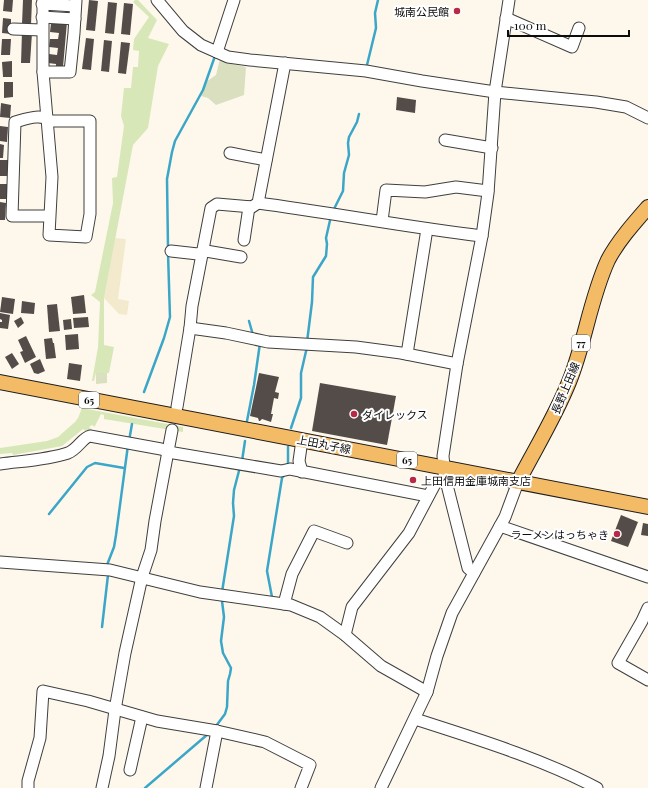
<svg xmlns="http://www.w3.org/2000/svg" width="648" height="788" viewBox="0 0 648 788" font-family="'Playfair Display','Noto Sans JP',serif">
  <rect width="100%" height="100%" fill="#fef8ec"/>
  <!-- farmland -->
  <polygon fill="#f3eacd" points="115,238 126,239 118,299 129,301 127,315 119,314 104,298"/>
  <!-- green -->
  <g fill="#d8e7b7">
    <polygon points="135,0 138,0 157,20 148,38 169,44 158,66 148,128 133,145 104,298 104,345 114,347 109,373 96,373 94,381 92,381 98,347 100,302 91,295 95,292 113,203 112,178 117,177 124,126 121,116 124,88 131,88 133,67 138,67 139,51 133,50 134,39 149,17 133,2"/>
    <polygon points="82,408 183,427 183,432 104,419 104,415 101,414 95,426 95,427 92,425 89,427 92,430 87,432 83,429 62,446 13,455 12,453 0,454 0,448 47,441 58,437 75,422 78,418"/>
  </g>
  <!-- cemetery -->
  <g fill="#d9dfbf">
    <polygon points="220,59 227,63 246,67 244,95 216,105 208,98 201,96 206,82 216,75"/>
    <polygon points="96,373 107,373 107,383 96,384"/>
  </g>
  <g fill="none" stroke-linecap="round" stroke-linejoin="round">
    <!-- stream -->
    <g stroke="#3ca6c8" stroke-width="2.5">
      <polyline points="367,65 376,28 375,13 378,0"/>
      <polyline points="333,211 343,191 344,173 349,155 348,143 349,137 357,122 359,114"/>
      <polyline points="168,248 167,179 172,152 175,141 203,90 215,56"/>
      <polyline points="249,321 253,335"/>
      <polyline points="307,342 312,302 313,277 326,256 327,244 326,238 331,216"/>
      <polyline points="144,392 164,338 170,317 168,253"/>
      <polyline points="247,421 254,385 260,343"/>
      <polyline points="291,428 301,398 301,373 307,347"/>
      <polyline points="129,441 132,424"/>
      <polyline points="288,447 288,467"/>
      <polyline points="242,461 245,441"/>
      <polyline points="49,514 87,467 95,463 124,468"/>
      <polyline points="107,565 114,547 116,535 128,445"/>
      <polyline points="222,592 234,516 233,503 234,490 240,467"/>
      <polyline points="272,597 267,571 282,478 285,474"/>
      <polyline points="102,627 108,575"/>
      <polyline points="216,726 225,714 227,707 228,681 230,674 231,668 223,653 221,641 224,617 222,601"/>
      <polyline points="145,788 208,734"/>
    </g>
  </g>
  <!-- building -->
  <g fill="#544c49">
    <polygon points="4,0 13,0 12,12 3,11"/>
    <polygon points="23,0 32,0 31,25 22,24"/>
    <polygon points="89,0 98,1 95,31 86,30"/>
    <polygon points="108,2 117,3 114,34 105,33"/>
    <polygon points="124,3 133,4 130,35 121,34"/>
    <polygon points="3,18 11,19 11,34 2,33"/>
    <polygon points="60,21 67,22 63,67 56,66 56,64 48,63 49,54 57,55 58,48 49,47 50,39 58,39 59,33 50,32 51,23 60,24"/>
    <polygon points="22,32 32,33 30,63 21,63"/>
    <polygon points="86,38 94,39 91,70 82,69"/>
    <polygon points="2,39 11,39 10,55 1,55"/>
    <polygon points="104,40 112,41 109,72 101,71"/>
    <polygon points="121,42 130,43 126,74 118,73"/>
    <polygon points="12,61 12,77 3,77 2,62"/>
    <polygon points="4,82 13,82 13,97 4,98"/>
    <polygon points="397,97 416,100 415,113 396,110"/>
    <polygon points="1,103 11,105 10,118 0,117"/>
    <polygon points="0,126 8,127 7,142 0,141"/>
    <polygon points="0,144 4,145 3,158 0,158"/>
    <polygon points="0,160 9,160 8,176 0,176"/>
    <rect x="0" y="184" width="8" height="15"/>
    <polygon points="0,202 6,203 5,220 0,220"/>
    <polygon points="84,295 86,313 73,314 71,297"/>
    <polygon points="2,297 15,299 13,314 0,312"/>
    <polygon points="22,301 35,303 34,314 21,313"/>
    <polygon points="57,304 60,331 49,332 47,305"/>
    <polygon points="0,313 10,315 8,329 0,328 0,322 2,322 2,320 0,319"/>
    <polygon points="21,317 24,323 18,328 14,321"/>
    <polygon points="88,317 89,327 74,328 73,318"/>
    <polygon points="71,319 72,329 64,330 63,320"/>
    <polygon points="78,334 79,349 66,350 65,335"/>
    <polygon points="26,336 36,357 25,363 20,352 23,351 18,340"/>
    <polygon points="52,338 53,343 54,343 56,358 46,359 44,339"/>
    <polygon points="12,353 19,364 12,369 5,357"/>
    <polygon points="40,359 45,371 38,374 34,373 30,364"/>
    <polygon points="69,363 82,365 80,381 67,379"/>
    <polygon points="259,373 279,377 275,392 279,393 278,399 274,398 271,414 273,414 271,422 262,419 260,421 259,421 258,418 250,416"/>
    <polygon points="320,383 396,396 387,445 312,431"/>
    <polygon points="621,515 638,522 628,547 611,541"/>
    <polygon points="643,523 648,524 648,536 641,535"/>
  </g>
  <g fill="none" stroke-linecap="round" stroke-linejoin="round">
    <defs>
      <g id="minor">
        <path d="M43 0V72L52 177 49 235 86 237 90 214V121H51C41 113 26 119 15 122L12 216H50"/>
        <polyline points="157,0 183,31 201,45 228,57 250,60 366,71 422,81 495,92 596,102 626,107 648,118"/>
        <polyline points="42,4 75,6"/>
        <polyline points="42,17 75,19"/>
        <polyline points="506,18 572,47 579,28"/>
        <polyline points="13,29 42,30"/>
        <polyline points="217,52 234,0"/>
        <polyline points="43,72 70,72 74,33 76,0"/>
        <polyline points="445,140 492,148"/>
        <polyline points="230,153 266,160"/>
        <path d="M258 203C333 213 407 227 482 236"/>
        <polyline points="382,221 386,190 425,192 456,187 488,191"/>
        <polyline points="244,240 249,207"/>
        <polyline points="171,251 198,254 206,251 241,257"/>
        <polyline points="190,328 226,333 268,342 356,347 401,353 457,364"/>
        <polyline points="407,354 427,229"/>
        <polyline points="177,407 190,328 192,306 211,208 217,204 252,207 258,203 285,63"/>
        <polyline points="302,440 299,461 302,472"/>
        <path d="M0 464C22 461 47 460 68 453 78 449 82 438 90 436L161 449 174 453 281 471 290 469 428 496"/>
        <polyline points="500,526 648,577"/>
        <polyline points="0,562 110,570 200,592 291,605 320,617 345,635 381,666 427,692"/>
        <polyline points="474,573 468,568 445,477 443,456 457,364 482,236 488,193 495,92 509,0"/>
        <polyline points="284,604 292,574 314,531 347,543"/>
        <polyline points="648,608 642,621 618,663 648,680"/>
        <polyline points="345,635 352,607 409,533 435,484 445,477"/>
        <path d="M415 719C477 739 540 758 597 788"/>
        <polyline points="130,770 142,717"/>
        <polyline points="28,788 28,781 40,738 43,691 88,701 157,721 217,731 265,742 310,765 301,788"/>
        <polyline points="102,788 109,756 115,710 125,653 142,577 151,550 155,521 172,430"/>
        <polyline points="206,788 217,731"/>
        <polyline points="381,788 427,692 437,656 452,613 505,517 518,482"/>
      </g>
      <g id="major">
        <polyline points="0,382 648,507"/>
        <path d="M518 482C535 449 555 417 569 382 585 343 590 299 608 260 618 241 634 223 648 207"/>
      </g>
    </defs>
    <!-- minor casing -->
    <use href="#minor" stroke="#3f3f3f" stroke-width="13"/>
    <!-- major casing -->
    <use href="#major" stroke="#1d1d1d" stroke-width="16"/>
    <!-- minor -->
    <use href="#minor" stroke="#fff" stroke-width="11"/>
    <!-- major -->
    <use href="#major" stroke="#f4bb67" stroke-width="14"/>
  </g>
  <!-- markers -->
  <g fill="#b72a47" stroke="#fff" stroke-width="1.5">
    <circle cx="457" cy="11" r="4"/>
    <circle cx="354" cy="414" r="4"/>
    <circle cx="413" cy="480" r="4"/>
    <circle cx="617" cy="534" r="4"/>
  </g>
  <g text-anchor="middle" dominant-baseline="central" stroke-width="4" stroke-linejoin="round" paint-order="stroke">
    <!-- shield labels -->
    <g fill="#fff" stroke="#555" stroke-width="1">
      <rect x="572" y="335" width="18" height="16" rx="3"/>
      <rect x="79" y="392" width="20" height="16" rx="3"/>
      <rect x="397" y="452" width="20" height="16" rx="3"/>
    </g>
    <g font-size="10" font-weight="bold" fill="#0c0c0c">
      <text x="581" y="343">77</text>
      <text x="89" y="400">65</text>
      <text x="407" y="460">65</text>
    </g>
    <!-- poi labels -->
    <g font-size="11" fill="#0c0c0c" stroke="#fff" text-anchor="end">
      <text x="449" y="11">城南公民館</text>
      <text x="362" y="414" text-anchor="start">ダイレックス</text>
      <text x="421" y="480" text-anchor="start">上田信用金庫城南支店</text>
      <text x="609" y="534">ラーメンはっちゃき</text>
    </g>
    <!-- street labels -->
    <g font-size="11" fill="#0c0c0c" stroke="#fff">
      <text transform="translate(565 388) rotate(-67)">長野上田線</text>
      <text transform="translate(324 444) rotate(11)">上田丸子線</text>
    </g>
  </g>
  <!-- scale -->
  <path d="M508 30v6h121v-6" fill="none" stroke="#0c0c0c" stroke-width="2"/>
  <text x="514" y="30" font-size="12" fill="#0c0c0c" stroke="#ffffff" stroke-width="3" paint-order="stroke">100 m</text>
</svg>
